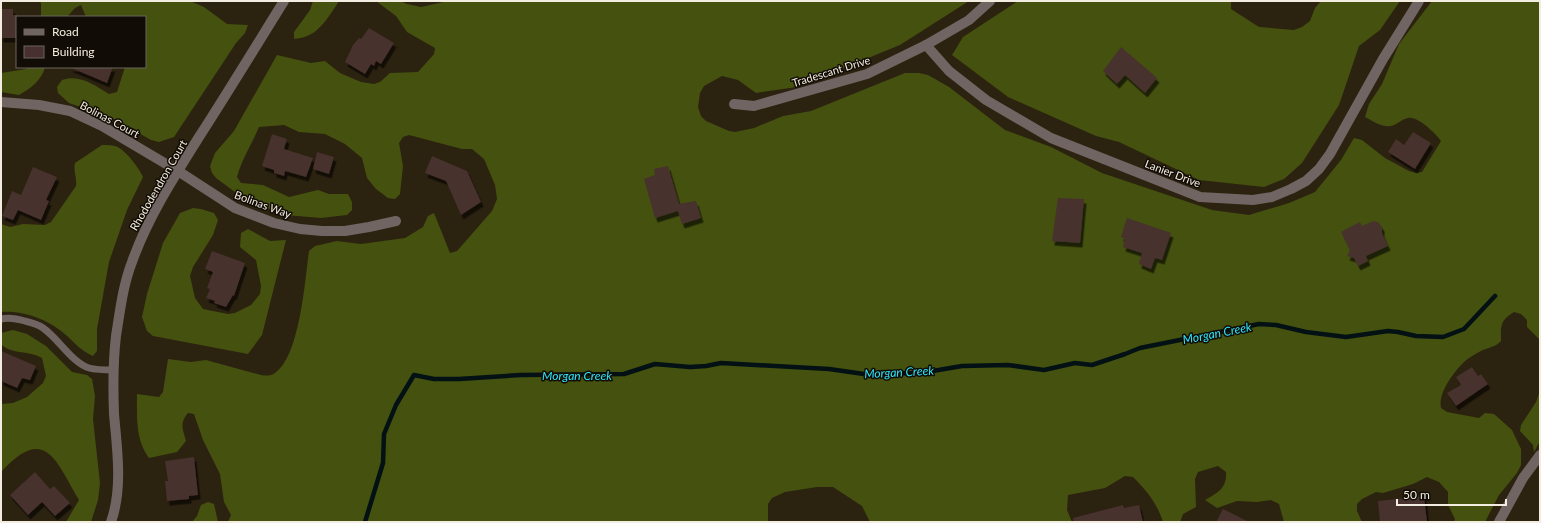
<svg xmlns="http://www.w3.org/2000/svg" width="1541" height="523" viewBox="0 0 1541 523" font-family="Lato,sans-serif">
  <defs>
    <filter id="shadow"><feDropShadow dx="2.5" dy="4.5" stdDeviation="0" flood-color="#0009"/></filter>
  </defs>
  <rect width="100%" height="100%" fill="#2c2210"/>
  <!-- forest -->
  <g fill="#45510e">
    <path d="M39 1H190L204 7 227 24 248 25 245 33 236 43 174 137 159 142 151 140 112 118 69 103 58 93 57 87 62 80C80 74 94 85 109 94L117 92 125 67H145V17H86L81 5 75 8 67 17H41V3Z"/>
    <path d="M313 1H339C332 12 320 32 307 36 303 38 298 38 294 39V32L310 10Z"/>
    <path d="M376 1H400L407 4 421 7 448 1H969L900 45 797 87 756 93 738 80 722 76 704 86 700 93 698 107 701 116 706 121 729 131 735 132 754 128 783 116 811 111 905 73H919L928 75 949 87 1005 130 1051 147 1102 173 1212 210 1249 215 1289 203 1315 192 1341 160 1354 138 1362 140 1385 158 1409 171 1416 173 1422 172 1441 141C1436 134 1418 116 1408 118 1399 120 1395 128 1385 126 1378 125 1371 120 1365 117L1369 104 1382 84 1399 44 1432 1H1540V340L1527 327V320L1521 314 1514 312C1500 321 1501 325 1501 341 1495 348 1487 347 1479 352 1474 355 1468 358 1464 362 1453 373 1438 393 1441 408L1447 412 1479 418 1485 413 1494 414 1512 430 1521 449V465L1517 473 1499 495 1485 522H1454L1455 519 1448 505V492L1439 482 1427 477 1413 484 1383 493 1376 492 1362 499 1357 504V511L1362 522H1284L1279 504 1271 500 1257 502 1237 501 1217 508 1205 500C1218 493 1227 488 1226 472L1218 466 1198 472 1195 479 1196 507 1183 514 1180 522H1163C1157 503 1147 491 1133 477L1125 476 1105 488 1068 495 1067 510 1072 522H870L862 506 833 487H817L785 492 772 498 768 504V522H228L231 515 224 502 220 474 203 440 194 414 188 413C179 424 183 429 186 441L177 452 149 458C135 440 137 415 137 394L159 397 163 392 168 359 191 362 206 360 261 375C266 376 271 376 275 373 300 356 305 279 309 251L315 246 337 241 361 244 405 238 423 227 428 216 434 213 450 253 457 251 492 211 497 199 495 185 484 159 472 149H462L409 135 403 137 399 143 403 166 400 194 395 199 388 198 376 189 367 178 362 158 345 144 325 134 299 132 284 125 259 127C252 144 242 159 237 177L241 183 263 185 289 197 318 190 329 194H348L352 202V210L347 215 321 218 285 215 243 198 216 178 212 173 210 166 215 153 234 131 277 55 311 63 325 61 340 73 361 82 374 84 380 82 390 73 418 72 434 54 435 48 407 32 396 16Z"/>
    <polygon points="1018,1 1231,1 1231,9 1259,27 1294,30 1302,27 1310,21 1315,8 1321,1 1400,1 1380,30 1359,46 1339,105 1302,163 1284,179 1264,187 1199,180 1119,142 1096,136 1008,97 952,55 963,37"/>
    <path d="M28 67H45C42 80 30 89 19 95L1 92V73L26 69Z"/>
    <path d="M102 145C106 145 112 145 115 146 124 148 140 169 143 177L127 210 109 262 97 329V351L93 356C80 350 76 344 66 335 49 320 24 310 1 312V224L10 227 23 224 45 225 51 222 76 186C77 177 73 171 75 163Z"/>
    <polygon points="193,208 201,209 214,213 218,220 213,235 193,267 190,276 195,298 203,309 228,314 235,313 251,305 260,294 261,286 256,260 240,247 241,233 248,229 270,241 286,240 262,335 248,354 153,336 147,331 142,317 147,294 163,243 180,213"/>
    <path d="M13 330 27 334 46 346 72 372 87 375 92 379 95 396 93 419 100 483 98 500 91 522H66L79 500C56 462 46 423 1 472V404L13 403 27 397 43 383 46 376 42 358C29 350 12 355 1 344V333Z"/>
    <polygon points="1540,391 1540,441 1534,452 1533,445 1520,431 1521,425 1536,402"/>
    <polygon points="208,502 214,504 218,522 192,522 197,516 201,505"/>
  </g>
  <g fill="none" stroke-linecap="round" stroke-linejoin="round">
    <!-- stream -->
    <polyline stroke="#031114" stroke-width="4.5" points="365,522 383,463 384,434 396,405 414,375 434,379 459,379 520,375 624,374 655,364 690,367 706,366 721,363 829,369 864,374 921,373 962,366 1008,365 1044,370 1075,363 1092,365 1125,354 1140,348 1259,324 1276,325 1306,332 1346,337 1388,331 1398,332 1416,336 1443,337 1464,329 1495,296"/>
  </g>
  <!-- building -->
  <g fill="#47302f" filter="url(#shadow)">
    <polygon points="1,9 13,9 13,15 17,15 17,38 1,38"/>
    <polygon points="369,28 394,43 381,64 376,61 374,66 371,64 365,74 345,62 353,45 359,38 361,39"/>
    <polygon points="1121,47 1157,78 1145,93 1125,75 1117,84 1103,71"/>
    <polygon points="69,67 113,67 107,83"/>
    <polygon points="1413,132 1431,143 1415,169 1388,152 1396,139 1404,145"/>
    <polygon points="272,134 287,139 284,149 313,158 306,177 285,171 284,176 274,173 274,170 262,166"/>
    <polygon points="317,152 334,157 329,174 313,169"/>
    <polygon points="432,156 467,171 481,202 461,215 446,181 425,173"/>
    <polygon points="668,166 679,204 696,201 701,218 682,224 678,211 655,218 644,179 655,175 654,169"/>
    <polygon points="33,167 57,177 46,200 49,201 41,220 18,210 13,220 2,216 12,191 21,195"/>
    <polygon points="1058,198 1084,199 1080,243 1052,241"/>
    <polygon points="1127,218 1171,233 1162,260 1155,258 1151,269 1139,264 1142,253 1123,247 1125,239 1121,237"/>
    <polygon points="1374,221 1378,222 1382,227 1382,233 1388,246 1366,256 1368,261 1358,266 1354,258 1347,256 1350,250 1341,232 1360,222 1362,226"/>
    <polygon points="212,251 245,263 234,296 233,295 226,307 214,303 215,301 206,298 210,289 207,288 213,272 205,269"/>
    <polygon points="1,351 36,366 30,380 22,378 17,388 1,381"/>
    <polygon points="1472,367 1478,376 1481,374 1488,384 1456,406 1447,393 1461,385 1456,377"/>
    <polygon points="194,457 198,495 189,496 189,499 167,501 165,481 168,481 165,461"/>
    <polygon points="35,472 50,489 54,486 70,503 55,516 42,502 28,515 10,495"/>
    <polygon points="1424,496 1427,522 1380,522 1378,501"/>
    <polygon points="1123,505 1124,508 1139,505 1143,522 1074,522 1073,518"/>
    <polygon points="1223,509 1249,522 1216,522"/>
  </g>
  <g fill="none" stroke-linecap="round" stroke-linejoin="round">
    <!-- lane -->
    <path stroke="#706562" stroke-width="7" d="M1 319C9 317 18 319 25 321 31 323 38 324 43 328 58 338 72 363 89 368 96 370 106 370 114 370"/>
    <!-- street -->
    <g stroke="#706562" stroke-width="10">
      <polyline points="926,45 949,71 986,100 1051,138 1200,197 1253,200 1272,197 1291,189 1306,181 1319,169 1330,154 1383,59 1419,1"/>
      <polyline points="1,102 39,105 70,111 102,126 178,171 235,208 274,223 300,229 322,231 345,231 369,227 396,221"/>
      <polyline points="734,104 754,106 867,74 926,45 969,20 990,1"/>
      <path d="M111 522C123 488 117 449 114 414 113 388 113 361 116 336 120 311 123 285 132 262 148 217 174 177 199 137 228 92 256 46 284 1"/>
      <polyline points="1499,522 1523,478 1540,455"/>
    </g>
  </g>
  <g text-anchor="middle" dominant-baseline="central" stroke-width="3" stroke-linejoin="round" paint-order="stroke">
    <!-- street labels -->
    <g font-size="11" fill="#f3ece0" stroke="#110c05">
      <text transform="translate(831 71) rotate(-17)">Tradescant Drive</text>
      <text transform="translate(110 119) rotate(28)">Bolinas Court</text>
      <text transform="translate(1173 173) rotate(21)">Lanier Drive</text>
      <text transform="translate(158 185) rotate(-60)">Rhododendron Court</text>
      <text transform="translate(263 204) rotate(20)">Bolinas Way</text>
    </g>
    <!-- water labels -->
    <g font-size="12" font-style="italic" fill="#2ee8ff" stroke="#110c05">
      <text transform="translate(1217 333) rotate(-11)">Morgan Creek</text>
      <text transform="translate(899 372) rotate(-3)">Morgan Creek</text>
      <text x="577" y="375">Morgan Creek</text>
    </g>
  </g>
  <!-- border -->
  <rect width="1541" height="523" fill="none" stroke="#f3ece0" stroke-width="4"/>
  <!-- legend -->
  <rect x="16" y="16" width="130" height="52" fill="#110c05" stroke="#6b665d"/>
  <rect x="24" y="29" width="20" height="6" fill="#706562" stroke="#6b665d"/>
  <text x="52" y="36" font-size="12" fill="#f3ece0">Road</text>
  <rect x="24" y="46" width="20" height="12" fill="#47302f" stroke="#6b665d"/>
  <text x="52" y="56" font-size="12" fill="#f3ece0">Building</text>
  <!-- scale -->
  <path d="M1397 499v6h109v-6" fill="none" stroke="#f3ece0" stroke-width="2"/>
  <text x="1403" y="499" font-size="12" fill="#f3ece0" stroke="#110c05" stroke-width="3" paint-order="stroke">50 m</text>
</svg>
